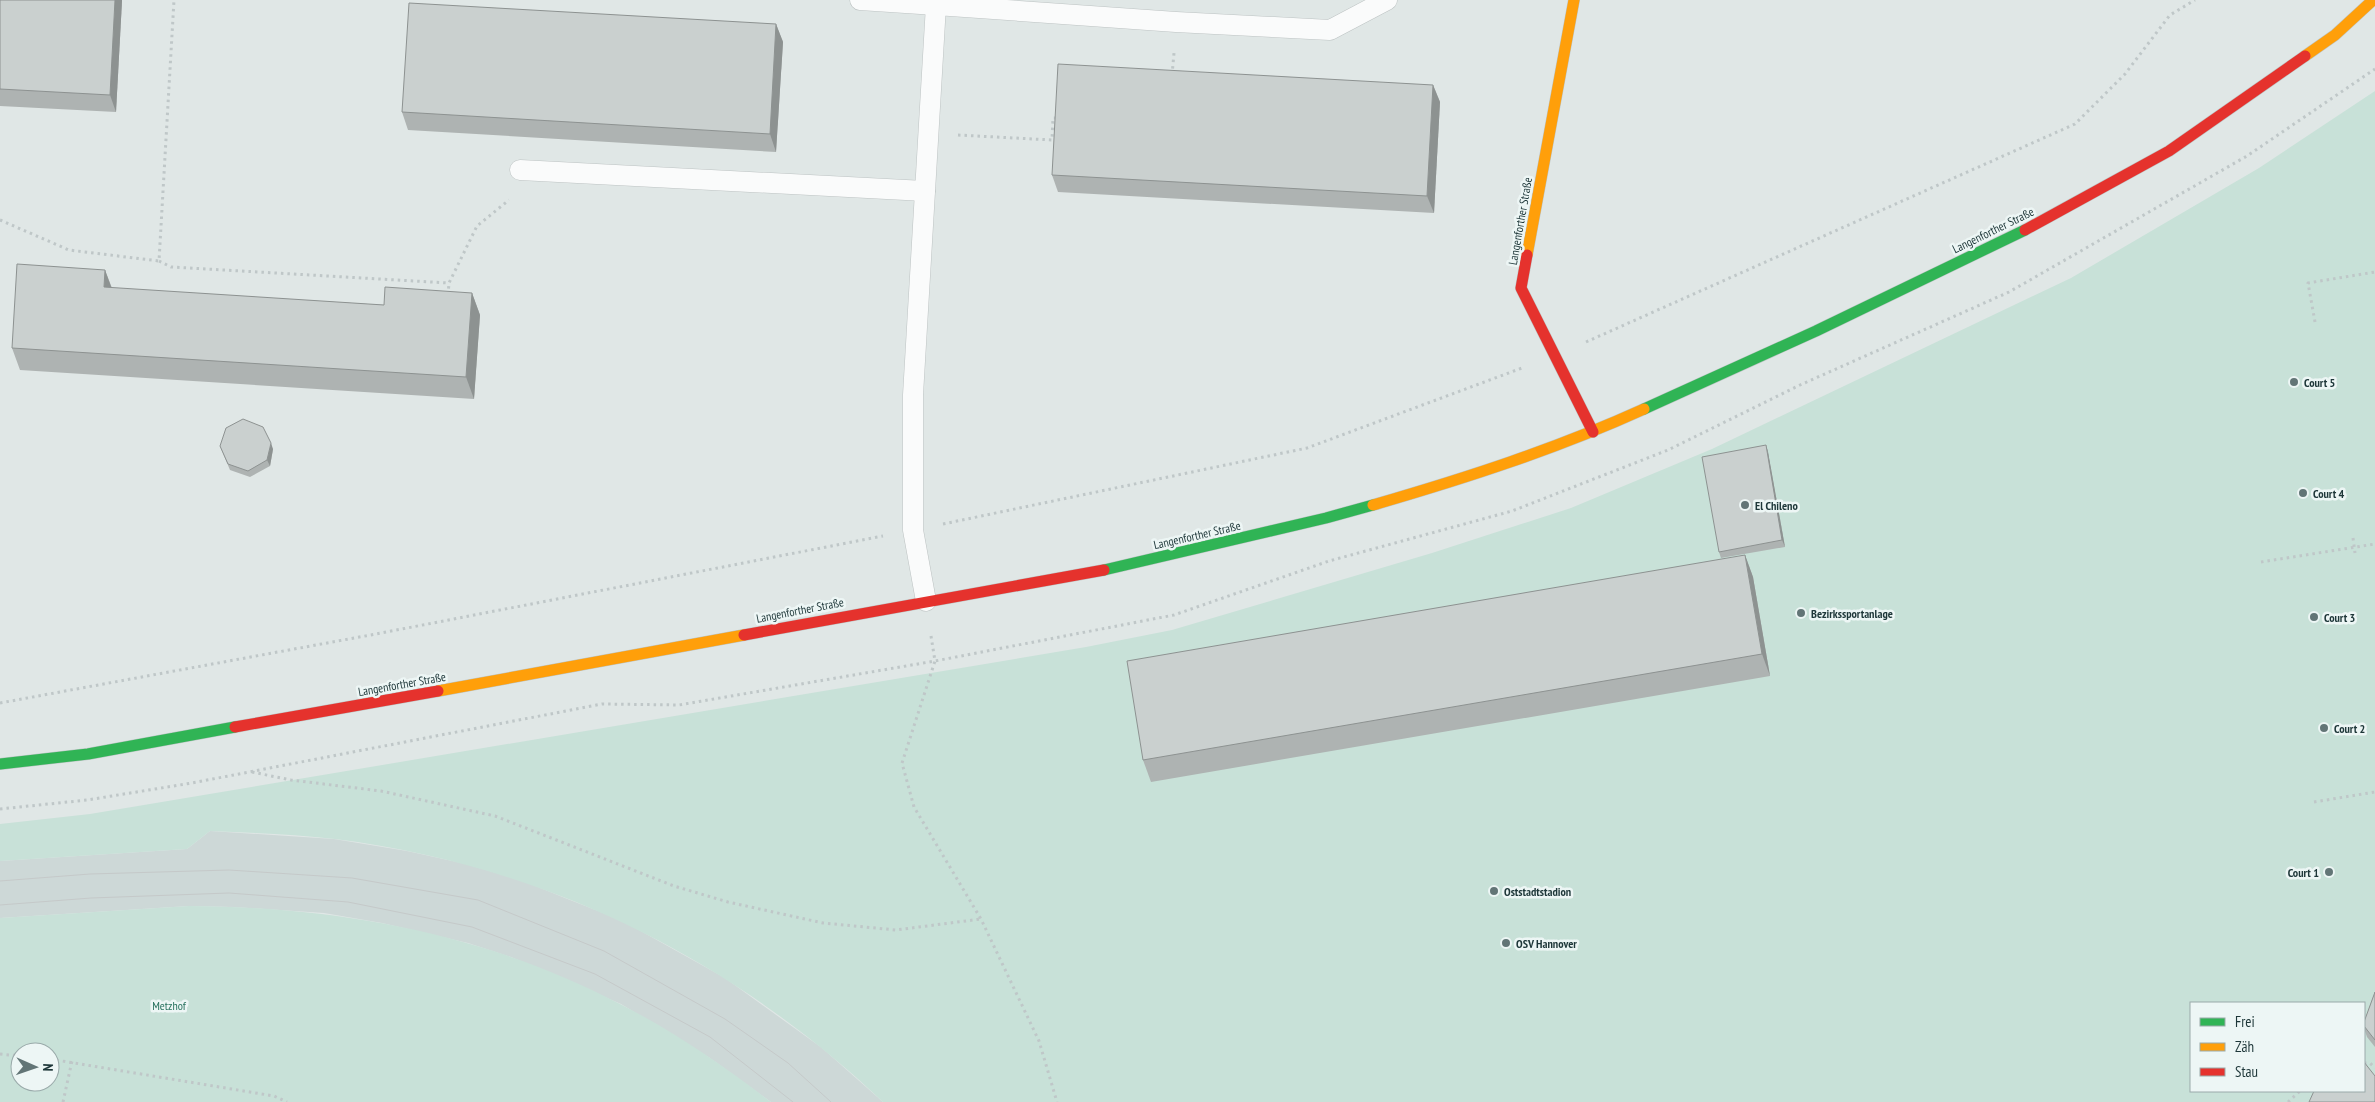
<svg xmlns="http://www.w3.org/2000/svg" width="2375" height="1102" viewBox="0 0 2375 1102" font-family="'PT Sans Narrow',sans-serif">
  <rect width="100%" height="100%" fill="#e0e7e6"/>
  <!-- built -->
  <polygon fill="#cdd8d7" points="210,831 334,839 407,851 466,864 523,881 565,898 621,920 725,978 822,1048 883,1102 771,1102 710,1058 621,1004 511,957 468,943 382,923 324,913 234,907 189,906 0,918 0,861 187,849"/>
  <!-- green -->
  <g fill="#c8e1d8" fill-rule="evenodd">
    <path d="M2375 91V1102H883C731 958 543 865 335 839 293 834 252 833 210 831L187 849 0 861V824L90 814 1086 647 1172 630 1432 553 1571 508 1712 449 2071 278 2259 168ZM2191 1003H2364V1091H2191Z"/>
    <path d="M189 906C339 907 488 934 622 1005 675 1032 724 1066 771 1102H0V918ZM20 1052H50V1082H20Z"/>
  </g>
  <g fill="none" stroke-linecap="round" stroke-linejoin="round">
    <defs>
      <g id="lane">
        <polyline points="860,0 936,5 936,0"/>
        <polyline points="520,170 925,191"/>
        <polyline points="926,601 913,530 913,395 936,5 1176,22 1330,30 1387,0"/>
      </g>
      <g id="fast">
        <polyline points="1644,409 1816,331 2025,230"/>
        <polyline points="1104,570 1326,518 1373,505"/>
        <polyline points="0,764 88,754 235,727"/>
      </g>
      <g id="slow">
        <polyline points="2305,56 2335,35 2373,0"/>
        <polyline points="1527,255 1574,0"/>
        <path d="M1373 505C1466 478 1556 449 1644 409"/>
        <polyline points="438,691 744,635"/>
      </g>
      <g id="jam">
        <polyline points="2025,230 2169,151 2305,56"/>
        <polyline points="1527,255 1521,288 1593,432"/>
        <polyline points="744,635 1104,570"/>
        <polyline points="235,727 438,691"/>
      </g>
    </defs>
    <!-- lane casing -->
    <use href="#lane" stroke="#bdc3c3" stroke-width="21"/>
    <!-- fast casing -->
    <use href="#fast" stroke="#bcc4c4" stroke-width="12"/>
    <!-- slow casing -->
    <use href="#slow" stroke="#bcc4c4" stroke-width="12"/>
    <!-- jam casing -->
    <use href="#jam" stroke="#bcc4c4" stroke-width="12"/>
    <!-- path -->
    <g stroke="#bfc7c8" stroke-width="3" stroke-dasharray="2.5 4" stroke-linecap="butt">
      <polyline points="1172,75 1174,53"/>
      <polyline points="958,135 1052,140 1053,118 1059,118"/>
      <polyline points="0,220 69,250 159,261 174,0"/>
      <polyline points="159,261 171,267 449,283 477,226 509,200"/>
      <polyline points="448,295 449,283"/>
      <polyline points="2315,322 2308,283 2375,272"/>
      <polyline points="1586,342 2075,124 2125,74 2170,15 2195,0"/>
      <polyline points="943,524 1307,448 1522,368"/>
      <polyline points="2353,538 2355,553"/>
      <polyline points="2261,562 2375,544"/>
      <polyline points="931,636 935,661 902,763 914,807 981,919 1039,1041 1057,1102"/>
      <polyline points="0,703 376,634 883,536"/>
      <polyline points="252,772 291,780 381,791 495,816 674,886 728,902 823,923 896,930 981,919"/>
      <polyline points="2314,802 2375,792"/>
      <polyline points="0,809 87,800 192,783 602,704 679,705 935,661 1174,615 1329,561 1512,511 1668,450 1800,385 2009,292 2247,156 2375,69"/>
      <polyline points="0,1054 20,1056"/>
      <polyline points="50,1059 274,1096 287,1102"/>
      <polyline points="2364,1063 2370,1063 2375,1068"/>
      <polyline points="63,1102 72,1061"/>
      <polyline points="2288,1102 2300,1091"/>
    </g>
    <!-- lane -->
    <use href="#lane" stroke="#fafbfb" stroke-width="20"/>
    <!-- fast -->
    <use href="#fast" stroke="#30b455" stroke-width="11"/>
    <!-- slow -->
    <use href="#slow" stroke="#ff9f0a" stroke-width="11"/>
    <!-- jam -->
    <use href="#jam" stroke="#e5322d" stroke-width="11"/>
    <!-- tram -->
    <g stroke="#c5c9c9" stroke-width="1">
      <polyline points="0,881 90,874 229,870 352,878 478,900 604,951 725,1019 788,1063 831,1102"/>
      <polyline points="0,905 91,898 229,893 348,902 472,927 595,974 710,1037 793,1102"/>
    </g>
  </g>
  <!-- wall -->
  <g fill="#aeb3b2">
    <polygon points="0,0 122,1 116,112 0,106"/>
    <polygon points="776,24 783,42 776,152 408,130 402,112"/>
    <polygon points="1433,85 1440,102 1434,213 1058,192 1052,175"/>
    <polygon points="105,270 112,288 384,305 472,293 480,315 474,399 20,370 12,348"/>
    <polygon points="1766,445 1768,452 1785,547 1721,558 1719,552"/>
    <polygon points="220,446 273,449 270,466 250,477 230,470"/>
    <polygon points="1745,555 1753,577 1770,676 1151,782 1143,760"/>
    <polygon points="2375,992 2375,1047 2367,1037 2364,1028 2364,1022"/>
  </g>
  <!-- shaded-wall -->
  <g fill="#8d9291">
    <polygon points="115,0 122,0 122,1 116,112 110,95"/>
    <polygon points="776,24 783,42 776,152 770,134"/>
    <polygon points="1433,85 1440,102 1434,213 1427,196"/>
    <polygon points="105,270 113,292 104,287"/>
    <polygon points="472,293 480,315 474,399 466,377"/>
    <polygon points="271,443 273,449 270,466 267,460"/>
    <polygon points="1766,445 1768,452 1785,547 1782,540"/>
    <polygon points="1745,555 1753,577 1770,676 1762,654"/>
  </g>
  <!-- building -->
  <g fill="#cad0cf" stroke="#8d9291">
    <polygon points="0,0 115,0 110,95 0,89"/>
    <polygon points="409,3 776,24 770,134 402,112"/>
    <polygon points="1058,64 1433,85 1427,196 1052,175"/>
    <polygon points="17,264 105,270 104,287 384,305 385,287 472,293 466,377 12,348"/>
    <polygon points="243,419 263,427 271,443 267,460 248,471 228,464 220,446 226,428"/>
    <polygon points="1766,445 1782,540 1719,552 1702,457"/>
    <polygon points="1745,555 1762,654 1143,760 1127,661"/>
    <polygon points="2375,992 2375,1040 2364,1026 2364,1022"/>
    <polygon points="2364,1062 2375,1076 2375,1102 2309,1102 2314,1091 2364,1091"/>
  </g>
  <!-- markers -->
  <g fill="#627576" stroke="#edf6f5" stroke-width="2">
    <circle cx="2294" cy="382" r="5"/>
    <circle cx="2303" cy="493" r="5"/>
    <circle cx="1745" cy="505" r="5"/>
    <circle cx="1801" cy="613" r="5"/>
    <circle cx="2314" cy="617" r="5"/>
    <circle cx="2324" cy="728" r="5"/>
    <circle cx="2329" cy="872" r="5"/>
    <circle cx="1494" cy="891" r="5"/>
    <circle cx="1506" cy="943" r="5"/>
  </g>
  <g text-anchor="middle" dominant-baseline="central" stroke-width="5" stroke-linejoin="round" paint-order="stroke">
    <!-- street labels -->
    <g font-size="12" fill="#1e3739" stroke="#edf6f5">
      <text transform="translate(1520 221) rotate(-80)">Langenforther Straße</text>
      <text transform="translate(1993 230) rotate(-26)">Langenforther Straße</text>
      <text transform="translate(1197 535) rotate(-13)">Langenforther Straße</text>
      <text transform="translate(800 610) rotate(-11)">Langenforther Straße</text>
      <text transform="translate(402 684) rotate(-10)">Langenforther Straße</text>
    </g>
    <!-- poi labels -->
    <g font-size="12" font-weight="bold" fill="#1e3739" stroke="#edf6f5" text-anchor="start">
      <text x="2304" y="382">Court 5</text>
      <text x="2313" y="493">Court 4</text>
      <text x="1755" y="505">El Chileno</text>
      <text x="1811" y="613">Bezirkssportanlage</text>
      <text x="2324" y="617">Court 3</text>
      <text x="2334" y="728">Court 2</text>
      <text x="2319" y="872" text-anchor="end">Court 1</text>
      <text x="1504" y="891">Oststadtstadion</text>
      <text x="1516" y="943">OSV Hannover</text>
    </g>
    <!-- park labels -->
    <g font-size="12" fill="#27715d" stroke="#edf6f5">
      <text x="169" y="1005">Metzhof</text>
    </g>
  </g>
  <!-- legend -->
  <rect x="2190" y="1002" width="175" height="90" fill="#edf6f5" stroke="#9aaaaa"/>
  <rect x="2200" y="1018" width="25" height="8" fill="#30b455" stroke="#9aaaaa"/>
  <text x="2235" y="1027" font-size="15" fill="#1e3739">Frei</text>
  <rect x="2200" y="1043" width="25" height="8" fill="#ff9f0a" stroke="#9aaaaa"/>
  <text x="2235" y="1052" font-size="15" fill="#1e3739">Zäh</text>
  <rect x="2200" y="1068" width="25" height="8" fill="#e5322d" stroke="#9aaaaa"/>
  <text x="2235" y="1077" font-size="15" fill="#1e3739">Stau</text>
  <!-- north arrow -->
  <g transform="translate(35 1067) rotate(92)"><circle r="24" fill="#edf6f5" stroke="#9aaaaa"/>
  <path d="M0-4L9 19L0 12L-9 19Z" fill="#627576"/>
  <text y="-8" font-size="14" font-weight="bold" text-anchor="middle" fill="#1e3739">N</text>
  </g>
</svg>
